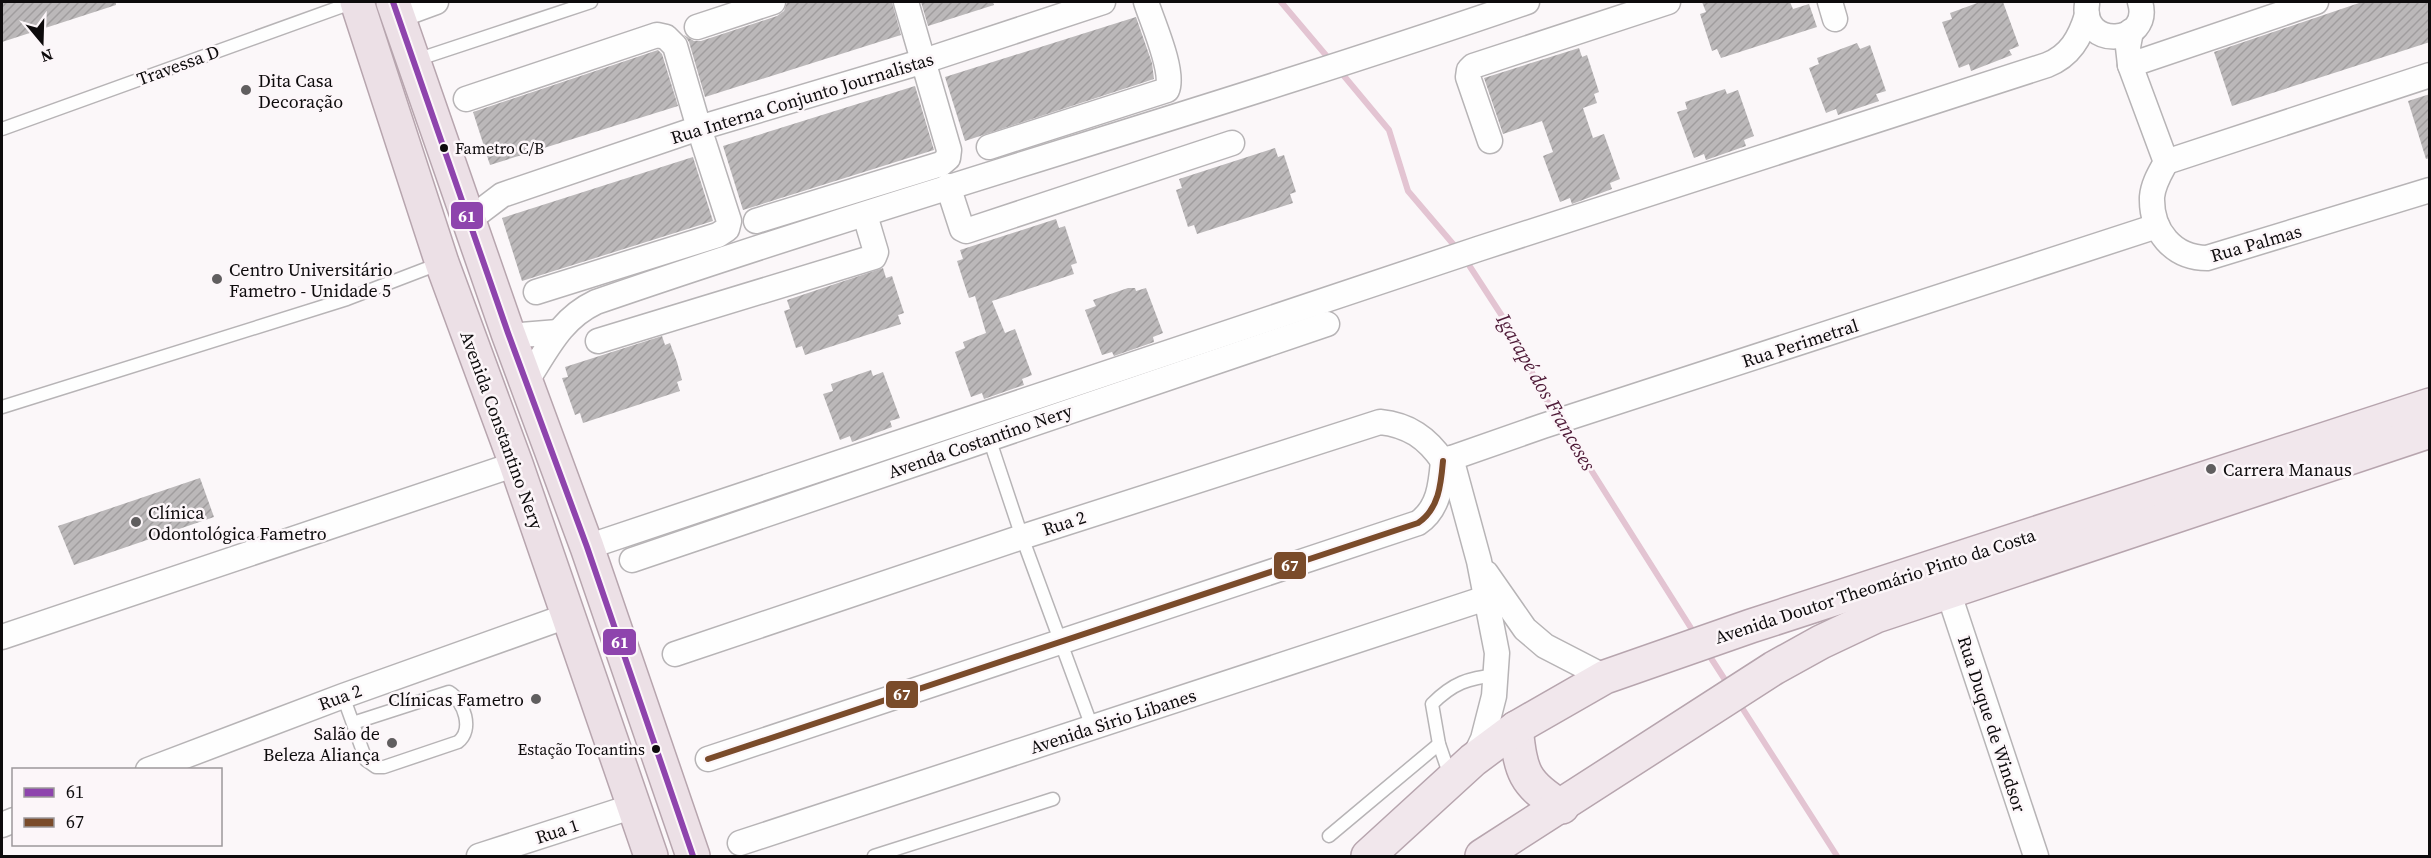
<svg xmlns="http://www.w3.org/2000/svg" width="2431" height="858" viewBox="0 0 2431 858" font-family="'Source Serif 4',serif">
  <defs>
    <pattern id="building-hatch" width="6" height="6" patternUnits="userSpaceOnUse" patternTransform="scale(1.5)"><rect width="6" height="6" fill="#bbb8b9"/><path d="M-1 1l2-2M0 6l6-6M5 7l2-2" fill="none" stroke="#a09d9e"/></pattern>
  </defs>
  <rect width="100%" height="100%" fill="#fbf7f9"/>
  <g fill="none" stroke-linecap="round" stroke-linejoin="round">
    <!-- stream -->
    <g stroke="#e3c4d2" stroke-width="6">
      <polyline points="1281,2 1330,60"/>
      <polyline points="1339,70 1389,130 1408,191 1459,251"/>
      <polyline points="1465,259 1517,339 1539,388 1556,415"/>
      <polyline points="1562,424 1696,636"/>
      <polyline points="1707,652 1729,686"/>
      <polyline points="1739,703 1837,856"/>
    </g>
  </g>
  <!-- building -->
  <g fill="url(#building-hatch)">
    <polygon points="2,2 116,2 116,5 2,42"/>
    <polygon points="787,2 892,2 901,35 705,97 689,42 684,35 694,41 701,41 777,16 784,11"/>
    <polygon points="921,2 993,2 994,5 928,26"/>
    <polygon points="1702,2 1790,2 1793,9 1809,4 1817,27 1721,58 1717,49 1712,51 1700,14 1706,12"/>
    <polygon points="1980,2 2003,2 2019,46 2009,50 2012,55 1971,71 1969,64 1959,68 1942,22 1952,19 1950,13"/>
    <polygon points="2362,2 2430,2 2430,42 2232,106 2214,52"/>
    <polygon points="1136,17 1152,63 1154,79 965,141 945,77"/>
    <polygon points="1857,43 1860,49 1870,45 1886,91 1876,94 1879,101 1838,115 1836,109 1826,113 1809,68 1819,64 1817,58"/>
    <polygon points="1579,48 1582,57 1587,55 1599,92 1594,94 1597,103 1583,108 1593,138 1604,134 1620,179 1610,183 1612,189 1572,204 1570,198 1560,202 1543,156 1553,152 1542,121 1503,134 1484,78"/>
    <polygon points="658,50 662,54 678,106 490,165 473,112"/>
    <polygon points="915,86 934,150 743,210 723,146"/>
    <polygon points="1725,89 1727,94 1738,90 1754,136 1744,140 1746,146 1706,160 1704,154 1694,158 1677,112 1687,109 1685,102"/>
    <polygon points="2430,94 2430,158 2426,159 2408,101"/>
    <polygon points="1275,148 1278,157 1284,155 1296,192 1290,194 1293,203 1197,234 1194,225 1188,227 1176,190 1182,188 1179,179"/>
    <polygon points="693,157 713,221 522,281 502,218"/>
    <polygon points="1056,219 1059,228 1065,226 1077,263 1071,265 1074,274 992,301 1005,333 1015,329 1032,375 1022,379 1024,385 984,399 982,393 971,397 955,352 965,348 963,342 986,333 975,296 969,298 963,280 957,261 963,259 960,250"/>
    <polygon points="883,268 886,278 892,276 904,313 898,315 901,324 805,355 802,346 796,348 784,311 790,309 787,300"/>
    <polygon points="1128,288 1135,288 1136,291 1146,288 1163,333 1153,337 1154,342 1114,356 1112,352 1102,355 1085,310 1096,306 1093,300"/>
    <polygon points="662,336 665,345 670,343 677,362 682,380 677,382 680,391 583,423 580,413 575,415 562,378 568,377 565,367"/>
    <polygon points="871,370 873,376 883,372 900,418 890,421 892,427 852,442 850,436 840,440 823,394 833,391 831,384"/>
    <polygon points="200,478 214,517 74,565 58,526"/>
  </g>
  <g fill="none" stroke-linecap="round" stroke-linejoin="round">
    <defs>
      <g id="service">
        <polyline points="416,60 591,2"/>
        <polyline points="2,129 354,2"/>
        <polyline points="2,407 347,299 441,263"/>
        <polyline points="989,438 1022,537 1092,727"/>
        <path d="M343 696 366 760 376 767H384L458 742C474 730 464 701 449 692L353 723"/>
        <path d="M1450 776 1439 744 1432 704C1453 683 1468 678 1497 675"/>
        <polyline points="1329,836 1439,744"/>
        <polyline points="874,856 1053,799"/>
      </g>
      <g id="minor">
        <polyline points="1830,2 1835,19"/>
        <path d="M2087 4C2080 50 2153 45 2140 2"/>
        <polyline points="398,16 436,2"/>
        <polyline points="697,27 773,2"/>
        <path d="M2131 31 2128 47 2130 65 2166 162C2160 173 2153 184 2152 197 2151 231 2173 258 2207 258L2430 190"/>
        <polyline points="2130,65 2316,2"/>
        <polyline points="466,99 657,35 666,37 675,46 699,128 729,221 727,229 718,235 536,292"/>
        <polyline points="1490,141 1468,77 1469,70 1473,66 1668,2"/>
        <path d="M989 147 1167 90C1175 72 1152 21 1146 2"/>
        <polyline points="2166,162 2430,75"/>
        <polyline points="948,186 962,229 966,231 1232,143"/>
        <polyline points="469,220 502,195 699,128 924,61 1103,2"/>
        <polyline points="756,221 941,164 948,158 949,150 906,2"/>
        <polyline points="509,336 558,332"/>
        <polyline points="598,341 874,257 876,252 865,215"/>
        <path d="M526 382C547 350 560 319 596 302 904 196 1219 108 1527 2"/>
        <polyline points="1451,458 1479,561 1497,653 1494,696 1483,739 1473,760"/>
        <polyline points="1443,461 1543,426 2157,226"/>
        <path d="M587 547 1478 249 2047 65C2070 56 2080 38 2087 15"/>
        <polyline points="632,560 1327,324"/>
        <polyline points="1486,573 1525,629 1545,646 1605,677"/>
        <polyline points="1948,591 2036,856"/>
        <polyline points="2,637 516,464"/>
        <path d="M675 654 1022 537 1380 422C1409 425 1427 438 1443 461"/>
        <path d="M708 759 1418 523C1439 509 1441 484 1443 461"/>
        <polyline points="148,770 343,696 567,616"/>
        <polyline points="2,825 14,820"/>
        <polyline points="740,843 1486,598"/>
        <polyline points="479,856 634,806"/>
      </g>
      <g id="primary">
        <path d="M1516 728C1521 772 1523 783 1562 807"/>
        <polyline points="1368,856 1473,760 1516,728 1605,677 1751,626 2430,405"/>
        <polyline points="1482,856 1774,668 1821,642 1876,616 2430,431"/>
      </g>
      <g id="trunk">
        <polyline points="357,2 442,263 516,464 651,856"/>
        <polyline points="393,2 508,333 587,547 693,856"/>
      </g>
    </defs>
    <!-- service casing -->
    <use href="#service" stroke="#b7b4b6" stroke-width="15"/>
    <!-- minor casing -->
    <use href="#minor" stroke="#b7b4b6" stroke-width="27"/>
    <!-- primary casing -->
    <use href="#primary" stroke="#b7a5ae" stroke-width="36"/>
    <!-- trunk casing -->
    <use href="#trunk" stroke="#b7a5ae" stroke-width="36"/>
    <!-- service -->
    <use href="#service" stroke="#fefefe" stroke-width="12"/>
    <!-- minor -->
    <use href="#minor" stroke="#fefefe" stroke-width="24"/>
    <!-- primary -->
    <use href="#primary" stroke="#f1e7ec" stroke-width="33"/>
    <!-- trunk -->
    <use href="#trunk" stroke="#ece0e6" stroke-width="33"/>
    <defs>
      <polyline id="bus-1" points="393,2 508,333 587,547 693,856"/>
      <path id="bus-2" d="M708 759 1418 523C1439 509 1441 484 1443 461"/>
    </defs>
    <!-- bus-1 casing -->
    <use href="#bus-1" stroke="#fcf6f9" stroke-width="10"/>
    <!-- bus-2 casing -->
    <use href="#bus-2" stroke="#fcf6f9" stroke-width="10"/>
    <!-- bus-1 -->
    <use href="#bus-1" stroke="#8e44ad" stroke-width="6"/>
    <!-- bus-2 -->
    <use href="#bus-2" stroke="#7a4b2a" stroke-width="6"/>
  </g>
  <!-- markers -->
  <g fill="#605e5f" stroke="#fcf6f9" stroke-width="2">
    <circle cx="246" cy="90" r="6"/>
    <circle cx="217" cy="279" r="6"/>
    <circle cx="2211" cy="469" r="6"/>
    <circle cx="136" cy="522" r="6"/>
    <circle cx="536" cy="699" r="6"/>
    <circle cx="392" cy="743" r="6"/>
  </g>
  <g fill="#0d0b0c" stroke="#fcf6f9" stroke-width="2">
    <circle cx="444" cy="148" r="5"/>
    <circle cx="656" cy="749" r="5"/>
  </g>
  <g text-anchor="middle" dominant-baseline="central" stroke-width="5" stroke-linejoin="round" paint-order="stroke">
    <!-- bus labels -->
    <g font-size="16" fill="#0d0b0c" stroke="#fcf6f9" text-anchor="start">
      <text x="455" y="148">Fametro C/B</text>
      <text x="645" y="749" text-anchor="end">Estação Tocantins</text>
    </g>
    <!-- street labels -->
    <g font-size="18" fill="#0d0b0c" stroke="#fcf6f9">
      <text transform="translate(178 65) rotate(-20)">Travessa D</text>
      <text transform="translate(802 98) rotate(-17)">Rua Interna Conjunto Journalistas</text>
      <text transform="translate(2256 243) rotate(-16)">Rua Palmas</text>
      <text transform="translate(1800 343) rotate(-18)">Rua Perimetral</text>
      <text transform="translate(502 430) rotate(70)">Avenida Constantino Nery</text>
      <text transform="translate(980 441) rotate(-19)">Avenda Costantino Nery</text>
      <text transform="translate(1064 523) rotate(-18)">Rua 2</text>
      <text transform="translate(1875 586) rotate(-18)">Avenida Doutor Theomário Pinto da Costa</text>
      <text transform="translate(340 697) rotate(-20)">Rua 2</text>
      <text transform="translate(1113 721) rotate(-18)">Avenida Sirio Libanes</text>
      <text transform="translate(1992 724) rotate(72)">Rua Duque de Windsor</text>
      <text transform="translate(557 831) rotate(-18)">Rua 1</text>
    </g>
    <!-- poi labels -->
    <g font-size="18" fill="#0d0b0c" stroke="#fcf6f9" text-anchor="start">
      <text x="258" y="80">Dita Casa<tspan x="258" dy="21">Decoração</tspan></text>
      <text x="229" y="269">Centro Universitário<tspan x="229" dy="21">Fametro - Unidade 5</tspan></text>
      <text x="2223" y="469">Carrera Manaus</text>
      <text x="148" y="512">Clínica<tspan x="148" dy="21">Odontológica Fametro</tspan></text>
      <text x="524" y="699" text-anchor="end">Clínicas Fametro</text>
      <text x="380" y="733" text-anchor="end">Salão de<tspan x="380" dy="21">Beleza Aliança</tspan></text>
    </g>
    <!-- water labels -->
    <g font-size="20" font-style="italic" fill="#4e1a37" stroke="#fcf6f9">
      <text transform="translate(1546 392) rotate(60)">Igarapé dos Franceses</text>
    </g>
  </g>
  <g stroke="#fcf6f9" stroke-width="2">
    <rect x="450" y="201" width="34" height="29" rx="6" fill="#8e44ad"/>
    <rect x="1273" y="551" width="34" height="29" rx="6" fill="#7a4b2a"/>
    <rect x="602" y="628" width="35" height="28" rx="6" fill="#8e44ad"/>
    <rect x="885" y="680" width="34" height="29" rx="6" fill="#7a4b2a"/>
  </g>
  <g font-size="16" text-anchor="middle" font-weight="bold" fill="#fff">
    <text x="467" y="222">61</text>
    <text x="1290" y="571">67</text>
    <text x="620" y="648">61</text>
    <text x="902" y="700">67</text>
  </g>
  <!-- border -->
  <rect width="2431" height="858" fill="none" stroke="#0d0b0c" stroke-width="6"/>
  <!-- legend -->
  <rect x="12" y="768" width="210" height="78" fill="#fcf6f9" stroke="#9c989a" stroke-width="1.5"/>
  <rect x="24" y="788" width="30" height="9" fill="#8e44ad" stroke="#9c989a" stroke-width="1.5"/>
  <text x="66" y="798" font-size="18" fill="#0d0b0c">61</text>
  <rect x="24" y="818" width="30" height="9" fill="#7a4b2a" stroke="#9c989a" stroke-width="1.5"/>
  <text x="66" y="828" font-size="18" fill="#0d0b0c">67</text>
  <!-- north arrow -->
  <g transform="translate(42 42) rotate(161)" stroke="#fcf6f9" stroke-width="4.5" paint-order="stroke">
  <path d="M0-4.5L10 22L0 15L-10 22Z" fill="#0d0b0c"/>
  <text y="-9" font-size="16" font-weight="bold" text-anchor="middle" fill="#0d0b0c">N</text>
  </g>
</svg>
